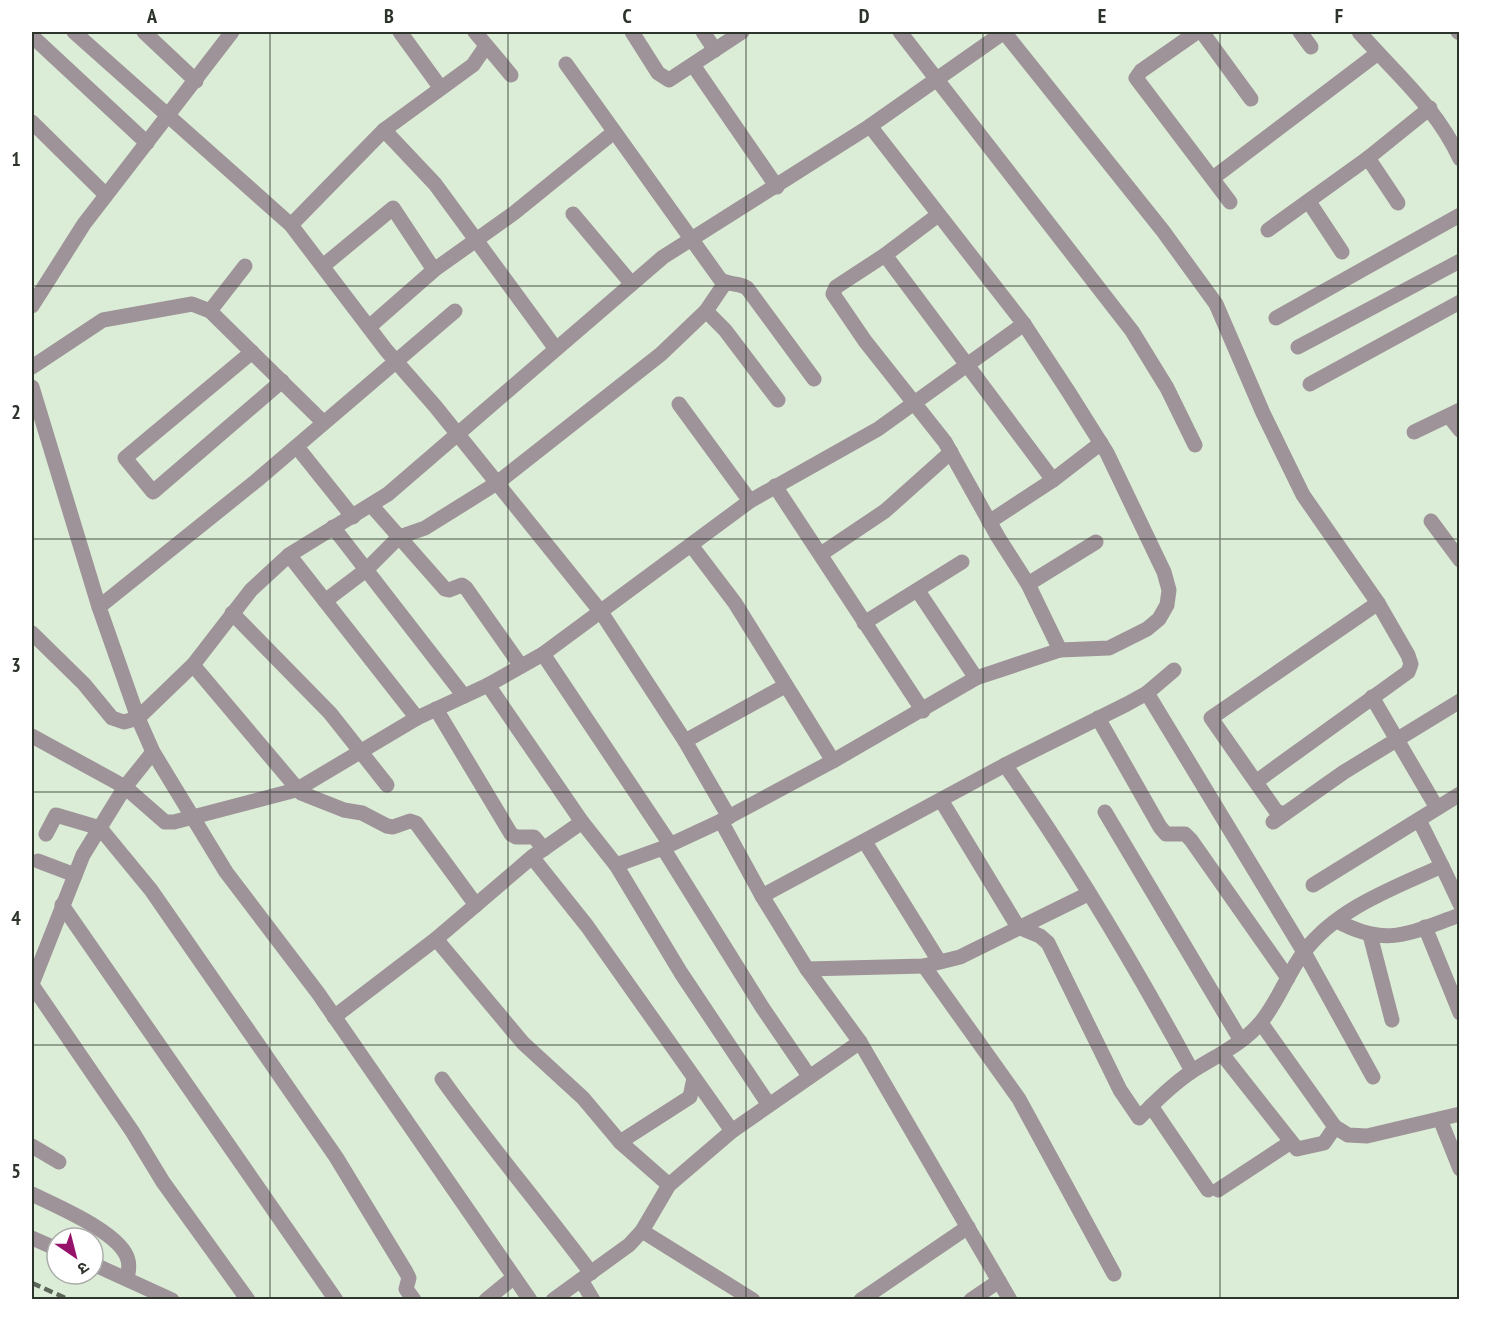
<svg xmlns="http://www.w3.org/2000/svg" width="1491" height="1331" viewBox="0 0 1491 1331" font-family="'PT Sans Narrow','Noto Sans Devanagari',sans-serif">
  <rect width="100%" height="100%" fill="#dcedd7"/>
  <g fill="none" stroke-linecap="round" stroke-linejoin="round">
    <!-- minor -->
    <g stroke="#9e9398" stroke-width="15">
      <polyline points="74,32 291,225 386,350 435,406 601,612 685,741 729,817"/>
      <polyline points="144,32 196,81"/>
      <polyline points="400,32 440,87"/>
      <polyline points="475,32 511,75"/>
      <polyline points="632,32 658,73 669,80 742,32"/>
      <polyline points="703,32 715,50"/>
      <polyline points="900,32 1132,331 1167,388 1195,445"/>
      <polyline points="1197,32 1141,71 1136,78 1230,202"/>
      <polyline points="1202,32 1251,99"/>
      <polyline points="1300,32 1311,47"/>
      <path d="M1359 32C1395 73 1437 108 1460 159"/>
      <polyline points="1458,32 1460,33"/>
      <polyline points="32,36 147,143"/>
      <path d="M566 64 720 279C729 286 738 282 747 288L814 379"/>
      <polyline points="693,65 777,187"/>
      <polyline points="32,122 106,195"/>
      <polyline points="384,130 473,65 486,46"/>
      <polyline points="1368,158 1398,203"/>
      <polyline points="1213,178 1378,53"/>
      <polyline points="1309,202 1342,252"/>
      <polyline points="573,214 631,283"/>
      <polyline points="938,215 885,255 836,287 833,294 865,341 945,442 998,537 1028,584 1060,650"/>
      <polyline points="291,225 384,130 435,184 556,349"/>
      <polyline points="1268,230 1368,158 1430,108"/>
      <polyline points="885,255 1053,480"/>
      <polyline points="323,266 393,208 434,270"/>
      <polyline points="32,306 84,224 232,32"/>
      <polyline points="210,311 245,266"/>
      <polyline points="706,311 725,330 778,400"/>
      <polyline points="1276,318 1460,215"/>
      <polyline points="369,327 434,270 514,213 614,132"/>
      <polyline points="1298,347 1460,261"/>
      <polyline points="252,352 125,458 153,492 282,381"/>
      <polyline points="32,367 103,320 192,304 210,311 323,422"/>
      <polyline points="1310,384 1460,302"/>
      <polyline points="32,387 99,607 138,718 153,752 226,872 318,993 530,1300"/>
      <polyline points="679,404 750,501"/>
      <polyline points="1449,416 1460,430"/>
      <polyline points="1414,432 1460,410"/>
      <polyline points="297,447 353,517"/>
      <polyline points="775,486 923,711"/>
      <polyline points="372,506 445,589 449,590 462,585 466,588 521,666"/>
      <polyline points="1431,521 1460,560"/>
      <polyline points="989,522 1053,480 1101,443"/>
      <polyline points="333,527 464,696"/>
      <polyline points="691,545 735,603 833,761"/>
      <polyline points="821,554 885,511 951,452"/>
      <polyline points="289,555 417,718"/>
      <polyline points="1028,584 1096,542"/>
      <polyline points="918,591 976,678"/>
      <polyline points="325,601 366,570 399,537 425,528 497,483 661,354 706,311 725,283"/>
      <polyline points="99,607 256,481 455,311"/>
      <polyline points="232,613 330,713 387,785"/>
      <polyline points="864,623 962,562"/>
      <polyline points="32,633 84,684 112,718 124,722 138,718 193,665 251,590 289,555 388,494 663,257 870,126 1004,32 1163,231 1216,304 1263,413 1303,495 1378,603 1408,655 1411,664 1408,672 1257,781"/>
      <polyline points="543,654 670,844"/>
      <polyline points="193,665 301,793 344,810 362,813 387,826 393,827 410,821 416,823 476,905"/>
      <polyline points="488,685 582,822 616,865 663,848"/>
      <polyline points="1147,693 1304,952 1373,1077"/>
      <polyline points="1372,697 1437,808"/>
      <polyline points="436,709 511,834 516,837 534,837 544,849"/>
      <polyline points="1098,718 1160,827 1166,834 1185,834 1191,840 1288,978"/>
      <polyline points="32,736 125,787 165,822 174,822 296,790 417,718 488,685 543,654 750,501 878,429 1024,324"/>
      <polyline points="685,741 785,686"/>
      <path d="M1005 765C1074 863 1135 966 1192 1071"/>
      <path d="M941 800 1018 927 1040 936 1048 943 1120 1090 1139 1118C1156 1101 1174 1083 1194 1070 1216 1056 1244 1043 1261 1022 1278 1002 1287 974 1304 952 1337 908 1394 888 1442 866L1460 904"/>
      <polyline points="1105,812 1240,1039"/>
      <polyline points="1284,814 1276,811 1211,718 1378,603"/>
      <polyline points="1419,820 1442,866"/>
      <polyline points="721,821 762,896 807,969 860,1042 1010,1300"/>
      <polyline points="1273,822 1344,772 1460,701"/>
      <polyline points="46,834 56,815 100,828 151,890 336,1157 406,1272 409,1278 406,1289 414,1300"/>
      <polyline points="865,842 939,961"/>
      <polyline points="532,857 587,926 732,1131"/>
      <polyline points="38,861 75,875"/>
      <polyline points="616,865 681,973 769,1105"/>
      <polyline points="1313,885 1460,794"/>
      <polyline points="762,896 1005,765 1127,704 1147,693 1174,670"/>
      <polyline points="62,905 336,1300"/>
      <path d="M1337 921C1388 948 1409 933 1460 915"/>
      <polyline points="1425,927 1460,1013"/>
      <polyline points="1370,935 1392,1020"/>
      <polyline points="436,939 523,1043 583,1098 620,1142 669,1185"/>
      <polyline points="924,966 1019,1099 1114,1274"/>
      <polyline points="807,969 924,966 960,957 1088,894"/>
      <polyline points="32,984 83,855 125,787 153,752"/>
      <polyline points="32,985 132,1131 163,1182 248,1300"/>
      <polyline points="334,1017 436,939 532,857 582,822"/>
      <polyline points="1261,1023 1335,1127 1348,1135 1367,1136 1460,1114"/>
      <polyline points="1222,1054 1297,1149 1324,1143 1335,1127"/>
      <polyline points="809,1076 762,1007 663,848 721,821 833,761 976,678 1060,650 1109,648 1147,629 1159,619 1167,605 1169,590 1164,572 1107,453 1068,391 1024,324 870,126"/>
      <path d="M442 1079C489 1145 542 1207 591 1273"/>
      <polyline points="1151,1106 1208,1190"/>
      <polyline points="1440,1119 1460,1169"/>
      <polyline points="620,1142 690,1097 694,1078"/>
      <polyline points="32,1146 59,1162"/>
      <polyline points="1218,1190 1291,1142"/>
      <path d="M32 1194C56 1206 122 1233 128 1260 130 1267 128 1273 127 1279"/>
      <polyline points="642,1231 753,1300"/>
      <polyline points="32,1238 57,1249"/>
      <polyline points="93,1264 172,1300"/>
      <polyline points="581,1280 593,1300"/>
      <polyline points="486,1300 514,1277"/>
      <polyline points="553,1300 629,1245 642,1231 669,1185 732,1131 860,1042"/>
      <polyline points="861,1300 968,1227"/>
      <polyline points="971,1300 999,1281"/>
    </g>
    <!-- rail -->
    <polyline stroke="#5c6659" stroke-width="4.5" stroke-dasharray="9 4.5" stroke-linecap="butt" points="32,1283 70,1300"/>
  </g>
  <!-- grid -->
  <path fill="none" stroke="#2d342b" stroke-width="1.5" stroke-opacity="0.55" d="M270 32V1300M508 32V1300M746 32V1300M983 32V1300M1220 32V1300M32 286H1460M32 539H1460M32 792H1460M32 1045H1460"/>
  <!-- border -->
  <rect width="1491" height="1331" fill="none" stroke="#ffffff" stroke-width="66"/>
  <!-- north arrow -->
  <g transform="translate(75 1256) rotate(145)"><circle r="28" fill="#ffffff" stroke="#abaeaa" stroke-width="1.5"/>
  <path d="M0-4.5L10 22L0 15L-10 22Z" fill="#95116a"/>
  <text y="-9" font-size="16" font-weight="bold" text-anchor="middle" fill="#2d342b">उ</text>
  </g>
  <rect x="33" y="33" width="1425" height="1265" fill="none" stroke="#2d342b" stroke-width="2"/>
  <g font-size="20" text-anchor="middle" font-weight="bold" fill="#2d342b">
    <text x="152" y="23">A</text>
    <text x="389" y="23">B</text>
    <text x="627" y="23">C</text>
    <text x="864" y="23">D</text>
    <text x="1102" y="23">E</text>
    <text x="1339" y="23">F</text>
    <text x="16" y="166">1</text>
    <text x="16" y="419">2</text>
    <text x="16" y="672">3</text>
    <text x="16" y="925">4</text>
    <text x="16" y="1178">5</text>
  </g>
</svg>
